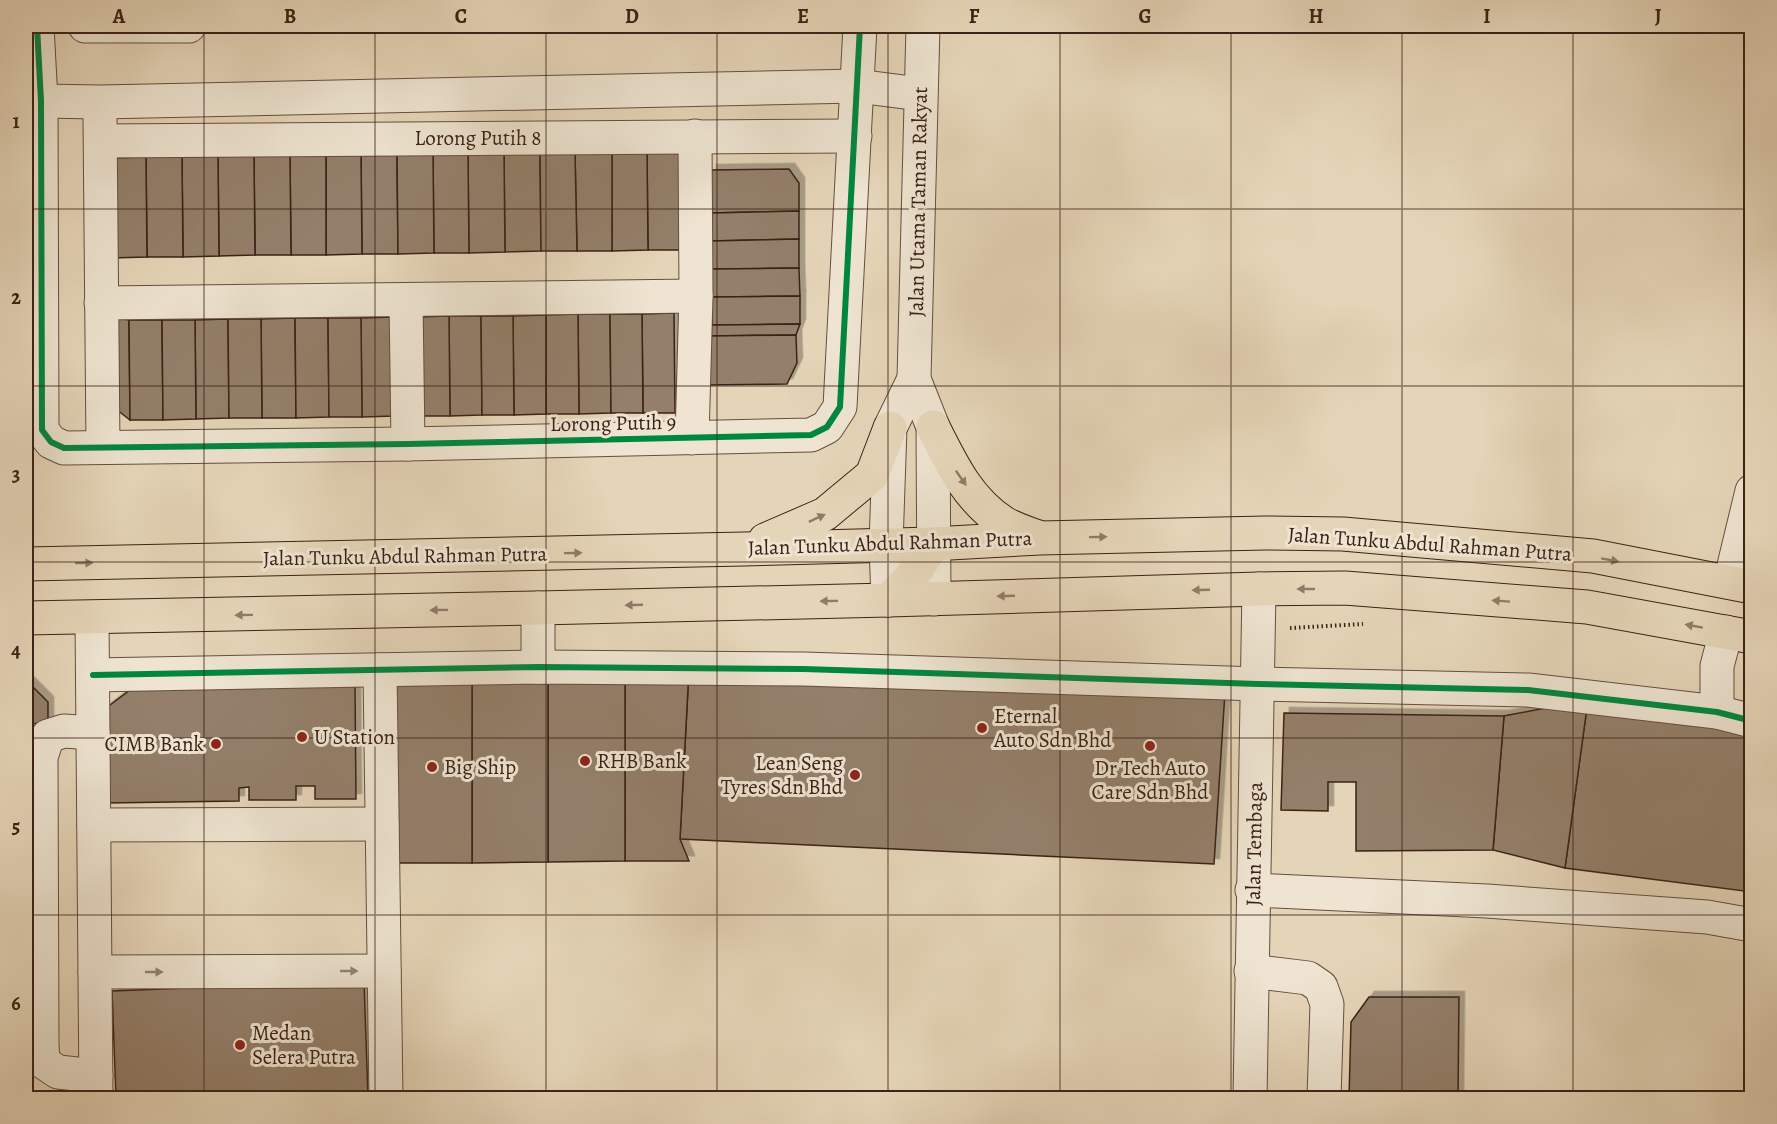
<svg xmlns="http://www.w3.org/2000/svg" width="1777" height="1124" viewBox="0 0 1777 1124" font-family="Alegreya,serif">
  <defs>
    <filter id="shadow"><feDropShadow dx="5.5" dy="-5.5" stdDeviation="0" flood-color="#0004"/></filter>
  </defs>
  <rect width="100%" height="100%" fill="#e5d5b8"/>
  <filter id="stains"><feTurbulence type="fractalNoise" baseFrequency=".00333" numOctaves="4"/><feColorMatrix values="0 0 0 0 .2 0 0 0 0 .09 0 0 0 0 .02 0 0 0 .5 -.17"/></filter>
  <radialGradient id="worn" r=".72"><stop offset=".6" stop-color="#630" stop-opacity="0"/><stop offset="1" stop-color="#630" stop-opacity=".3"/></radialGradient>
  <!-- building -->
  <g fill="#937f6b" stroke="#3b2117" stroke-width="1.5" filter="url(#shadow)">
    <polygon points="647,150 683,150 684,250 648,250"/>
    <polygon points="647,150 648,250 612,251 612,151"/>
    <polygon points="612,151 612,251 577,251 575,152"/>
    <polygon points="504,152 540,152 541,251 505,252"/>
    <polygon points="504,152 505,252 469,253 468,153"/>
    <polygon points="540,152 575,152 577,251 541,251"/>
    <polygon points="468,153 469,253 434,253 433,154"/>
    <polygon points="361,154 397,154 398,254 362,254"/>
    <polygon points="361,154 362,254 326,255 326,155"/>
    <polygon points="397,154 433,154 434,253 398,254"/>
    <polygon points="290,155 326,155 326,255 291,255"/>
    <polygon points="290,155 291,255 255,255 254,156"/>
    <polygon points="218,156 254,156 255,255 219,256"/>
    <polygon points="218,156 219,256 183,257 182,157"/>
    <polygon points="146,157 182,157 183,257 147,257"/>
    <polygon points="146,157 147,257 111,258 111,158"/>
    <polygon points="789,169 799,183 799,211 711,213 711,170"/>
    <polygon points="799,211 799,239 711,241 711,213"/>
    <polygon points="799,239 799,268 711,269 711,241"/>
    <polygon points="799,268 800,296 711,297 711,269"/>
    <polygon points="800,296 800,324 712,325 711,297"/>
    <polygon points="674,313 675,413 643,413 642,314"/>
    <polygon points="578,314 610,314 611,413 579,414"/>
    <polygon points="578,314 579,414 546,414 546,315"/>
    <polygon points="610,314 642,314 643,413 611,413"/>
    <polygon points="546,315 546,414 514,415 513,316"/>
    <polygon points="449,316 481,316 482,415 450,416"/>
    <polygon points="449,316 450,416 418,416 417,317"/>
    <polygon points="481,316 513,316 514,415 482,415"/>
    <polygon points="112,317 129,320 130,420 112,406"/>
    <polygon points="394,317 395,416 362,417 361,318"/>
    <polygon points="295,318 296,418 262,418 261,319"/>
    <polygon points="295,318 328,318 329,417 296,418"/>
    <polygon points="328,318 361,318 362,417 329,417"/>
    <polygon points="228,319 229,418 196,419 195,320"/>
    <polygon points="228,319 261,319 262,418 229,418"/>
    <polygon points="129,320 162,320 163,420 130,420"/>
    <polygon points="162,320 195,320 196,419 163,420"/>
    <polygon points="800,324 796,335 708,336 712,325"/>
    <polygon points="796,335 797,363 787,384 709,385 708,336"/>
    <polygon points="689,670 1225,692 1214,864 680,839"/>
    <polygon points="689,670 680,839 689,861 625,861 625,671"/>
    <polygon points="548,671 625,671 625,861 548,862"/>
    <polygon points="548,671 548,862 472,863 472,672"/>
    <polygon points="391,672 472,672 472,863 392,863"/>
    <polygon points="26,680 48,702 48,723 26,724"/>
    <polygon points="355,683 356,799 315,799 315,786 296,786 296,800 249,800 249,787 239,788 239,801 107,803 106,708 134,687"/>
    <polygon points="1588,700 1752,731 1752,892 1565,868"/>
    <polygon points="1588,700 1565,868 1493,850 1504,716"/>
    <polygon points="1284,713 1504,716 1493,850 1356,851 1356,782 1328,782 1328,811 1281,810"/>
    <polygon points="26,959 29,1079 26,1084"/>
    <polygon points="364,981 368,1098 116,1098 112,991"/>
    <polygon points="1369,997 1459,997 1458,1098 1349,1098 1351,1022"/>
  </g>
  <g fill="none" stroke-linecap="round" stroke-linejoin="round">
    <defs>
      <g id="minor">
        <polyline points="37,26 41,101 42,430 51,442 64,448 408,444 811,435 827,427 840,407 860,26"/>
        <polyline points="85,26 189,26"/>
        <polyline points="923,26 914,379 933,427 934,599"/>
        <polyline points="41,101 100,102 857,86 920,94"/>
        <polyline points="100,119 103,447"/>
        <polyline points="101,141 855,136"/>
        <polyline points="406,300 408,444"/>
        <polyline points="101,303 696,296"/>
        <polyline points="692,438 696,296 695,136"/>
        <polyline points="1730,582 1752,491"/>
        <polyline points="888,600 886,545 890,428 914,379"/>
        <polyline points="92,618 96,1098"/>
        <polyline points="538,667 538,608"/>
        <polyline points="380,670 386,1098"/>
        <polyline points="93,675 538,667 804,669 1258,684 1528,690 1717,712 1752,721"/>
        <polyline points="1717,712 1717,666 1726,632"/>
        <polyline points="93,733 64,731 48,736 41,757 42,1044 43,1062 58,1072 96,1076"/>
        <polyline points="94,825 382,824"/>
        <polyline points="1252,890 1487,901 1707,917 1752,925"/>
        <polyline points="1251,971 1308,978 1321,987 1327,1004 1324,1098"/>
        <polyline points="95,972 384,971"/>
        <polyline points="1250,1098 1259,589"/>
      </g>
      <g id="major">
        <path d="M933 427C951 463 968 500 1004 523 1014 529 1027 533 1038 537"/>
        <polyline points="765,540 825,514 872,475 890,428"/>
        <polyline points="26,564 744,549 932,544 1040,538 1265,533 1343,534 1593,556 1752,587"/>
        <path d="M888 600C907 583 921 567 932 544"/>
        <polyline points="26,618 538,608 888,600 1259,589 1345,588 1587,607 1752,637"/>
      </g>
    </defs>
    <!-- minor casing -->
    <use href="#minor" stroke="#664e3f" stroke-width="35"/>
    <!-- major casing -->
    <use href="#major" stroke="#3b2117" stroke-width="35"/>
    <!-- path -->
    <polyline stroke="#3b2117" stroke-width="4" stroke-dasharray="1.5 3" stroke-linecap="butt" points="1290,628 1363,624"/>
    <!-- minor -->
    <use href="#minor" stroke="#eee4d1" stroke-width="33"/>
    <!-- major -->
    <use href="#major" stroke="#e5d5b8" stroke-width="33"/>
    <defs>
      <g id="cycleway">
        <polyline points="37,26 41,101 42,430 51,442 64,448 408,444 811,435 827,427 840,407 860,26"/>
        <polyline points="93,675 538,667 804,669 1258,684 1528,690 1717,712 1752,721"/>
      </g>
    </defs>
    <!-- cycleway casing -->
    <use href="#cycleway" stroke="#eee4d1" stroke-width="10"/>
    <!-- cycleway -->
    <use href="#cycleway" stroke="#00873e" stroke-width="6"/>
  </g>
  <!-- one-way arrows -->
  <defs><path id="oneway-solid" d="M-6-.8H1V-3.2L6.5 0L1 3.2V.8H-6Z" transform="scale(1.5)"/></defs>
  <g fill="#907b68">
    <use href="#oneway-solid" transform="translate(961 478) rotate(55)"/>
    <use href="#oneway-solid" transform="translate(817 518) rotate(-25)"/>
    <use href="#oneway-solid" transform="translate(1098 537) rotate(-1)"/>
    <use href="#oneway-solid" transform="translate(573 553) rotate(-1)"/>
    <use href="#oneway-solid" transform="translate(1610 560) rotate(10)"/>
    <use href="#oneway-solid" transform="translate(84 563) rotate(-1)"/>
    <use href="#oneway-solid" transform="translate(1306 589) rotate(180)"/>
    <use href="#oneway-solid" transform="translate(1201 590) rotate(178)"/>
    <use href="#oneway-solid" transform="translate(1006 596) rotate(178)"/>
    <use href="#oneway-solid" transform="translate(829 601) rotate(179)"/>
    <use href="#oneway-solid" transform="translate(1501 601) rotate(-176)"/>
    <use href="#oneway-solid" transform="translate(634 605) rotate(178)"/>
    <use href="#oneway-solid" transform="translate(439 610) rotate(179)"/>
    <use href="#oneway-solid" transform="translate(244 615) rotate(179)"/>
    <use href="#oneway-solid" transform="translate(1694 626) rotate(-170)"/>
  </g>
  <g fill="#948274">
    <use href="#oneway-solid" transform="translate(349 971)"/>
    <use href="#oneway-solid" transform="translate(154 972)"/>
  </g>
  <!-- grid -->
  <path fill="none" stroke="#3b2117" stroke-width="1.5" stroke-opacity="0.55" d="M204 26V1098M375 26V1098M546 26V1098M717 26V1098M888 26V1098M1060 26V1098M1231 26V1098M1402 26V1098M1573 26V1098M26 209H1752M26 386H1752M26 562H1752M26 738H1752M26 915H1752"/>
  <!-- markers -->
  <g fill="#8f2418" stroke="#eee4d1" stroke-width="2">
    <circle cx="982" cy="728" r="6"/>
    <circle cx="302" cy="737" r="6"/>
    <circle cx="216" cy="744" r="6"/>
    <circle cx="1150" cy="746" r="6"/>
    <circle cx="585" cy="761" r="6"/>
    <circle cx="432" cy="767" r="6"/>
    <circle cx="855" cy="775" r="6"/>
    <circle cx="240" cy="1045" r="6"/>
  </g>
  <g text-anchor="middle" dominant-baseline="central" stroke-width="6" stroke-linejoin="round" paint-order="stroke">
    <!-- street labels -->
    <g font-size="21" fill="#3b2117" stroke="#eee4d1">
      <text x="478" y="138">Lorong Putih 8</text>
      <text transform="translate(918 202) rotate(-89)">Jalan Utama Taman Rakyat</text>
      <text transform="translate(613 423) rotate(-1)">Lorong Putih 9</text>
      <text transform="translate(890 543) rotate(-2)">Jalan Tunku Abdul Rahman Putra</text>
      <text transform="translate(1430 544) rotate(4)">Jalan Tunku Abdul Rahman Putra</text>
      <text transform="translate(405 556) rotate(-1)">Jalan Tunku Abdul Rahman Putra</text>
      <text transform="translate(1254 844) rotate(-89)">Jalan Tembaga</text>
    </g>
    <!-- poi labels -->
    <g font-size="21" fill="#3b2117" stroke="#eee4d1" text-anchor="start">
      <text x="994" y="716">Eternal<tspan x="994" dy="24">Auto Sdn Bhd</tspan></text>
      <text x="314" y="737">U Station</text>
      <text x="204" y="744" text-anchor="end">CIMB Bank</text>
      <text x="597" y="761">RHB Bank</text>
      <text x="843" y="763" text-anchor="end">Lean Seng<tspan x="843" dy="24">Tyres Sdn Bhd</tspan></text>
      <text x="444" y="767">Big Ship</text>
      <text x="1150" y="768" text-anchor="middle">Dr Tech Auto<tspan x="1150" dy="24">Care Sdn Bhd</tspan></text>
      <text x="252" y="1033">Medan<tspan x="252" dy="24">Selera Putra</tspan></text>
    </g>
  </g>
  <!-- margin -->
  <rect width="1777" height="1124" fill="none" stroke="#e5d5b8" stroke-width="66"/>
  <rect x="33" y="33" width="1711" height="1058" fill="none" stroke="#3b2117" stroke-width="2"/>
  <g font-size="20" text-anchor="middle" font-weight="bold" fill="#3b2117">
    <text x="119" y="23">A</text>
    <text x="290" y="23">B</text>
    <text x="461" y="23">C</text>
    <text x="632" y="23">D</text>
    <text x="803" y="23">E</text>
    <text x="974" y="23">F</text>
    <text x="1145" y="23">G</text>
    <text x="1316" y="23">H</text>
    <text x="1487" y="23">I</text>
    <text x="1658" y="23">J</text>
    <text x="16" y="128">1</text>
    <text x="16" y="304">2</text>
    <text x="16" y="481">3</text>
    <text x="16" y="657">4</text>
    <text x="16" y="833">5</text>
    <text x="16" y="1010">6</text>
  </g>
  <rect width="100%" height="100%" filter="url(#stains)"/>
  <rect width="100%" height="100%" fill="url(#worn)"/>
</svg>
